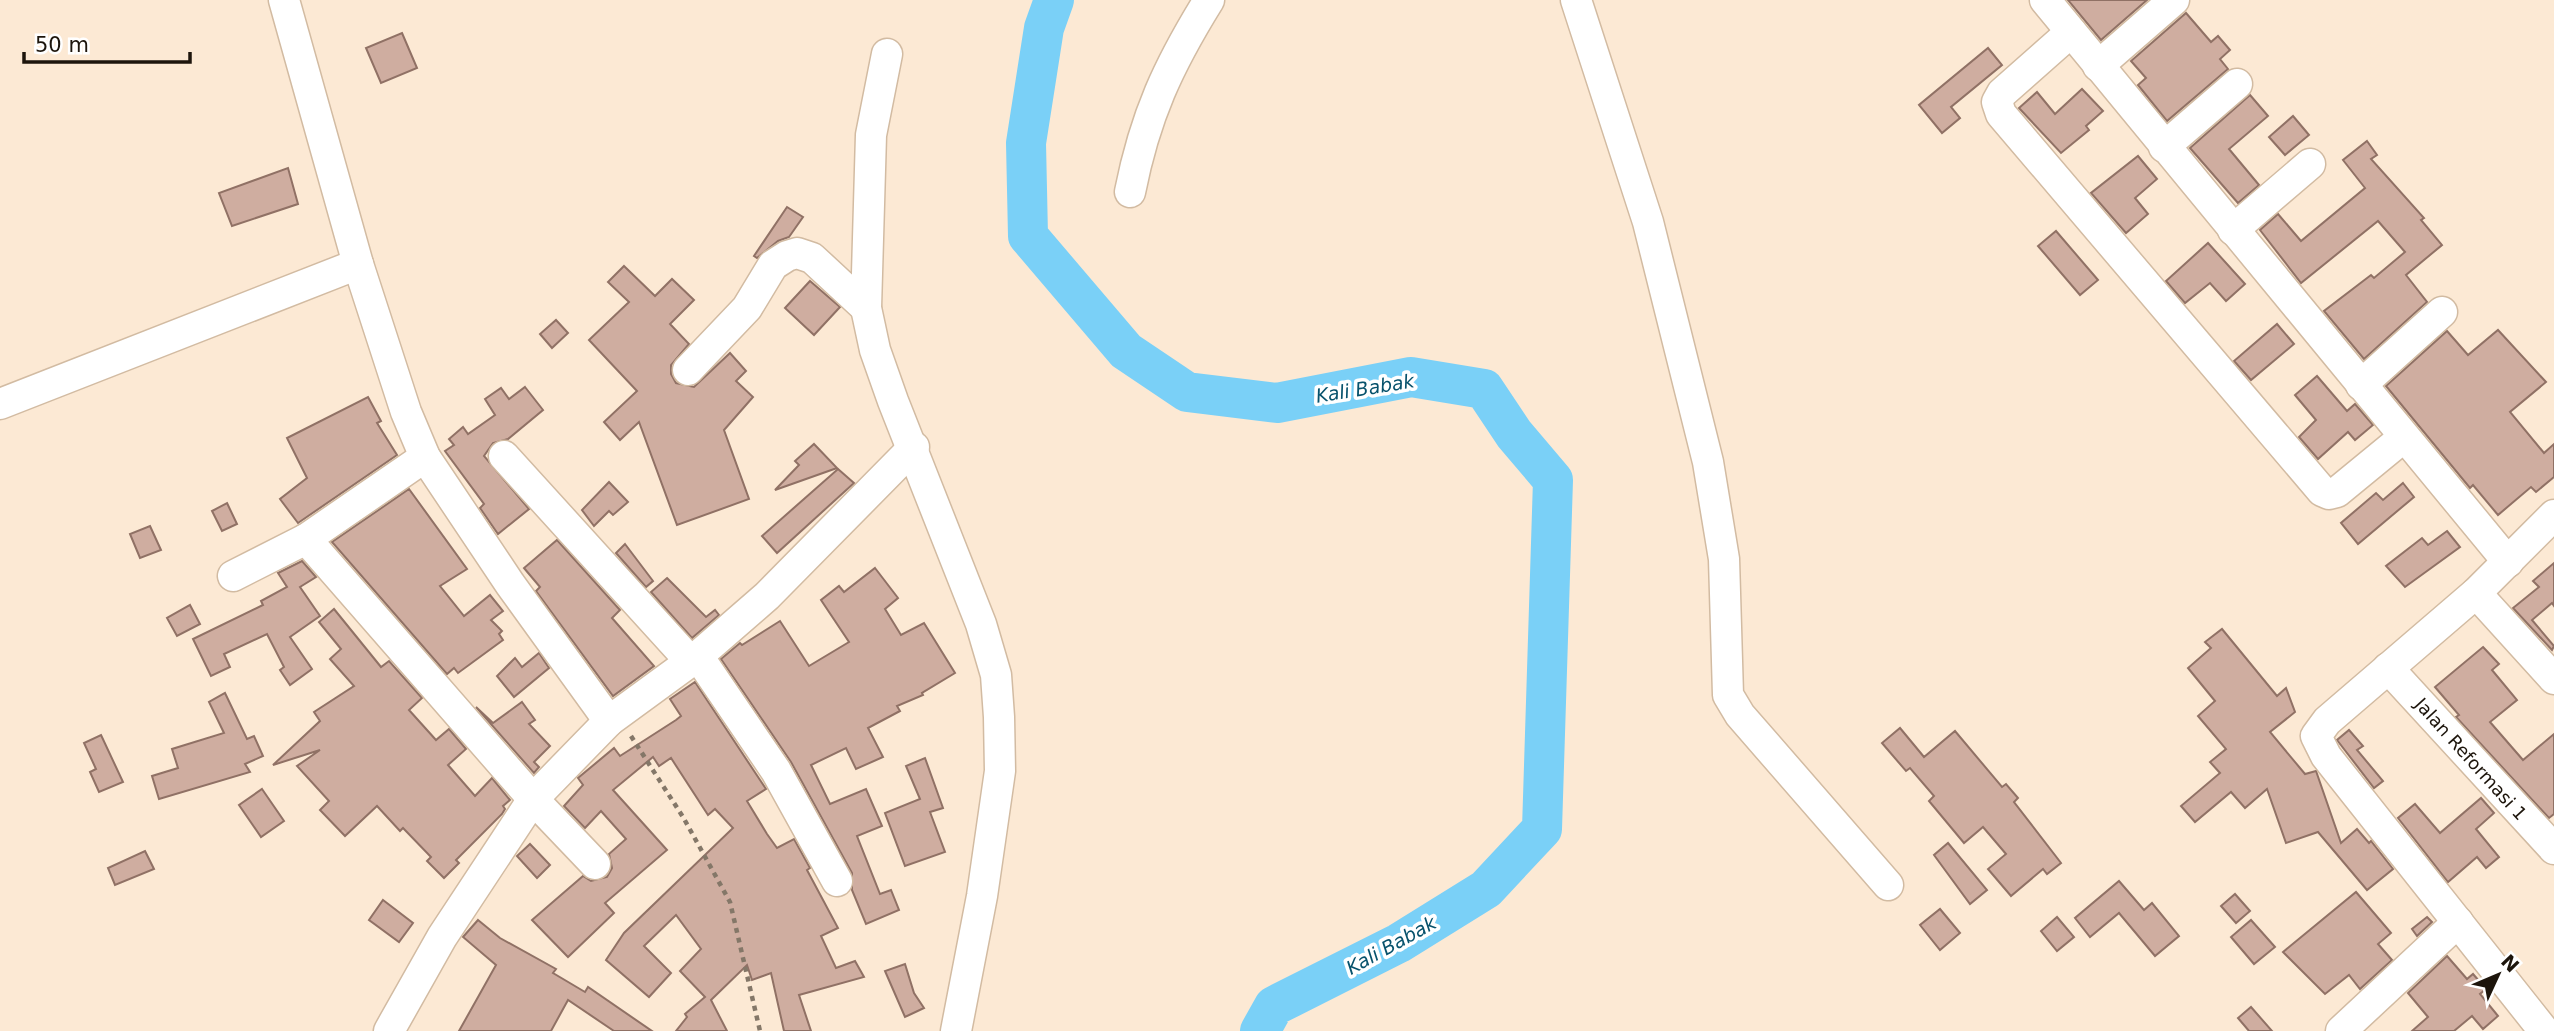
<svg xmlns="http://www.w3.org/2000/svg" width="2554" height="1031" viewBox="0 0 2554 1031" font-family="'DejaVu Sans',sans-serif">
  <rect width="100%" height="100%" fill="#fce9d4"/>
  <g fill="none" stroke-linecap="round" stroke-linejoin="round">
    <!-- river -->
    <polyline stroke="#7ad0f7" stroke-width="40" points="1054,0 1044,28 1026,143 1028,236 1126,351 1187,392 1277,403 1411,377 1484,389 1514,434 1553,480 1542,829 1486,889 1399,943 1274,1006 1260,1031"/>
  </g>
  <!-- building -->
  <g fill="#cfada0" stroke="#907165" stroke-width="2">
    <polygon points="2068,0 2147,0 2101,40"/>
    <polygon points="2186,13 2211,42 2218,36 2230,50 2220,59 2228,69 2167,121 2138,85 2146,78 2131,61"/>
    <polygon points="402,33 417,68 381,83 366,48"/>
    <polygon points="1988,48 2002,65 1951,107 1960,118 1942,133 1919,105"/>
    <polygon points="2082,89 2103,111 2086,126 2089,130 2061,153 2019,108 2037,92 2055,114"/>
    <polygon points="2250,95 2268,116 2229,149 2259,185 2238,203 2190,148"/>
    <polygon points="2293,116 2309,135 2285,155 2269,137"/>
    <polygon points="2367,141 2377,155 2371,159 2424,218 2421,220 2442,245 2406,275 2427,302 2364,359 2324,311 2371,275 2374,278 2405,252 2378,221 2301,283 2260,230 2278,214 2301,241 2365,188 2343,160"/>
    <polygon points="2138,156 2157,179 2135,198 2148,214 2126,233 2091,193"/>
    <polygon points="288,168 298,204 232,226 219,193"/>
    <polygon points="787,207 803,217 789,237 778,241 757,258 754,256"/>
    <polygon points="2056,231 2098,280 2080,295 2038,246"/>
    <polygon points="2208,243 2245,284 2226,301 2210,283 2185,303 2166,281"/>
    <polygon points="624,266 655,296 672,279 694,300 670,324 689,344 671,365 671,374 676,383 694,387 730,353 746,371 736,381 753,397 724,430 749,499 677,525 639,422 620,440 604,422 637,391 589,340 629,302 608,282"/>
    <polygon points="810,281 840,307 814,335 785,308"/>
    <polygon points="556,320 568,333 552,348 540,334"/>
    <polygon points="2277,324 2294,344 2251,380 2234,361"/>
    <polygon points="2498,330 2546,382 2510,412 2544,453 2554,444 2554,477 2536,492 2531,487 2498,515 2473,485 2470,488 2386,386 2447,331 2468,355"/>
    <polygon points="2317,376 2347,411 2355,404 2373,425 2355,440 2348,432 2318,459 2299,437 2316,420 2295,395"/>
    <polygon points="525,387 543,410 508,439 493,443 484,456 529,509 498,534 480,508 484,504 445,451 454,445 449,439 463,427 468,434 495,415 485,399 501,388 509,399"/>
    <polygon points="368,397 381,421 377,423 397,455 298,523 280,499 307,478 287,438"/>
    <polygon points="814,444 837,468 775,490 799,465 795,461"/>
    <polygon points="838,469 854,483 777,553 762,536"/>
    <polygon points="609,482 628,502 613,515 609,511 594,526 582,510"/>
    <polygon points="2403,483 2414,497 2358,544 2341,523 2376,493 2383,500"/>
    <polygon points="409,489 467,569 440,586 464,616 490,595 503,611 491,620 502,631 499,634 503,640 458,673 454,668 447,674 332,542"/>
    <polygon points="227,503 237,524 222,531 212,511"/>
    <polygon points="150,526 161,550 140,558 130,534"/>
    <polygon points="2447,531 2460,547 2405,587 2386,566 2422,538 2428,545"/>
    <polygon points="557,540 620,610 612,618 654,666 613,696 536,591 540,587 524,568"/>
    <polygon points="625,544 653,581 646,587 616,553"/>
    <polygon points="302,561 316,577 300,587 320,616 290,637 312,669 290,685 280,670 284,667 267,634 224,654 230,667 211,676 193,639 263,605 261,601 287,587 278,573"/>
    <polygon points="2554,563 2554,606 2552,603 2532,620 2554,646 2552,650 2513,608 2539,587 2533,581"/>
    <polygon points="875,568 898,598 885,609 901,635 924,623 955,673 922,693 923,695 897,706 900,711 868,728 883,757 856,769 846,748 811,765 830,804 866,789 882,826 857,836 880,894 891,890 899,910 866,924 852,890 852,873 791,762 721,659 740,643 742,645 780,621 809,666 849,642 821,600 839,586 844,592"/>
    <polygon points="667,578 706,617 715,610 719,615 692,638 651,592"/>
    <polygon points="190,605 200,624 177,636 167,618"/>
    <polygon points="334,609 381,667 389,661 422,698 409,710 436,740 449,729 466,749 448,765 475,796 492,778 510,800 503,806 505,809 502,814 456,860 459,863 444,878 427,861 431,857 403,828 400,831 377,806 345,836 320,810 329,801 297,766 320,750 273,765 320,721 314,712 354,686 330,659 341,649 319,622"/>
    <polygon points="2222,629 2277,696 2286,688 2295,712 2270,732 2305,774 2316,771 2341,843 2357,829 2369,843 2371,841 2393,869 2367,890 2318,832 2286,843 2267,789 2245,808 2231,792 2195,822 2181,806 2220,773 2210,762 2226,749 2198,716 2215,701 2188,668 2211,648 2205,642"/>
    <polygon points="2483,647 2499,664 2492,670 2517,700 2490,722 2523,760 2554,734 2554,814 2549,818 2456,717 2459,715 2435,687"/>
    <polygon points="539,653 549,668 514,697 497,676 515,658 522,667"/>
    <polygon points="695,682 766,789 747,801 767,834 777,848 794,839 810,868 807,870 838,928 821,936 836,968 855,961 864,977 799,995 811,1031 784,1031 771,973 752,980 747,965 711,1000 727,1031 676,1031 687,1017 685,1014 705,997 680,971 701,949 676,915 644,946 671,973 649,997 606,960 624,933 733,828 715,809 708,815 671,758 659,766 653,757 613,790 667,850 605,903 614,913 568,957 532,920 583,876 591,881 607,877 612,868 609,854 626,839 601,811 585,828 564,806 583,785 578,778 614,748 620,756 676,720 681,716 670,699"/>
    <polygon points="225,693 247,739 254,736 263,756 245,764 250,772 159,799 152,776 178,768 172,749 224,733 209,702"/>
    <polygon points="522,702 535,720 529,724 550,746 534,762 539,767 534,773 476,707 493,723"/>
    <polygon points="1900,728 1924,757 1955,731 2002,787 2006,784 2018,798 2014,802 2061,863 2047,874 2043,869 2011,896 1988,869 2006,854 1983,827 1964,843 1929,801 1934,796 1910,768 1906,771 1882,743"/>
    <polygon points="2349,730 2363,746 2357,750 2383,781 2374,788 2337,740"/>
    <polygon points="101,735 123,782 99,792 90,772 96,769 84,743"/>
    <polygon points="925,758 943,808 930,812 945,852 905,866 885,813 920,799 906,766"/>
    <polygon points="262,789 284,821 261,837 239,805"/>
    <polygon points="2481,798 2494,813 2476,829 2499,857 2486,868 2477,857 2448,882 2398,818 2415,804 2440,833"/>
    <polygon points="1948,843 1987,890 1970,904 1934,855"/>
    <polygon points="530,844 550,865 537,878 517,856"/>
    <polygon points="145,851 154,869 115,885 108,868"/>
    <polygon points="2119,881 2144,910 2152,903 2179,936 2155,956 2119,913 2090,937 2075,918"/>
    <polygon points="2356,892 2391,933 2378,944 2392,960 2360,989 2349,975 2325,994 2283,952"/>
    <polygon points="2235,894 2250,911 2236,923 2221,906"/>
    <polygon points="383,900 413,923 399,942 369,920"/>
    <polygon points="1940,909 1960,933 1940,950 1920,925"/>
    <polygon points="2057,917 2074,937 2057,951 2041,931"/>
    <polygon points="2427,917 2432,922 2417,936 2412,929"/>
    <polygon points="478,920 500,938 556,969 553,973 585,992 588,987 652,1031 614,1031 568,1000 551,1031 459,1031 496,965 463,937"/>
    <polygon points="2251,920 2275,947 2254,964 2231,937"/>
    <polygon points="2447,956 2467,979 2473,974 2486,989 2480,994 2498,1016 2483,1029 2472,1016 2454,1031 2412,1031 2428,1017 2408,993"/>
    <polygon points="905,964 914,993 924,1008 905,1017 885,971"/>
    <polygon points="2251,1007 2272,1031 2249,1031 2238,1018"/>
  </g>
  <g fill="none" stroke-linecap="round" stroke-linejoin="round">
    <defs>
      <g id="minor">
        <polyline points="284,0 358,264 406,412 425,457 510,584 609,721"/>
        <polyline points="1576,0 1648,222 1708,462 1724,559 1728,695 1740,715 1888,885"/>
        <polyline points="2045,0 2508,562"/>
        <polyline points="2071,32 2002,93 1997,102 2001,114 2322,491 2329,494 2337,492 2404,437"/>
        <polyline points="887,54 871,135 866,308 875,350 893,401 981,624 996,675 999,717 1000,771 982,896 956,1031"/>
        <polyline points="2098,66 2174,0"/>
        <polyline points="2164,147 2237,84"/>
        <path d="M1130 192C1145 116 1168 66 1209 0"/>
        <polyline points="2233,230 2310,164"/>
        <polyline points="688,370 747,308 773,265 787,256 797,253 812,258 866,308"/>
        <polyline points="2361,385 2442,312"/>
        <polyline points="0,404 358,264"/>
        <polyline points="504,456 691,662"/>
        <polyline points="306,539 533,799 595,864"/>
        <polyline points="233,576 306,539 425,457"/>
        <polyline points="2476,593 2554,679"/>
        <polyline points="698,656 776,771 837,881"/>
        <polyline points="2388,668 2554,849"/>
        <polyline points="389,1031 442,937 533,799 609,721 698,656 767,596 914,447"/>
        <polyline points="2341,1031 2458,922"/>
        <polyline points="2544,1031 2326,756 2316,736 2327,721 2476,593 2554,515"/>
      </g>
    </defs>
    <!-- minor casing -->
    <use href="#minor" stroke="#d2bba2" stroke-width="33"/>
    <!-- path -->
    <polyline stroke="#847768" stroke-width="4.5" stroke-dasharray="5 5" stroke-linecap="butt" points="631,736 683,817 730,902 760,1031"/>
    <!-- minor -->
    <use href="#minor" stroke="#fff" stroke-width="30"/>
  </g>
  <g text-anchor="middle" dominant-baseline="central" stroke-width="7" stroke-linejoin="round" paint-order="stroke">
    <!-- street labels -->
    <g font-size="18" fill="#1d150c" stroke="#fff">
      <text transform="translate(2471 759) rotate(48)">Jalan Reformasi 1</text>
    </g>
    <!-- water labels -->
    <g font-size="19" font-style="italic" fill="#07526c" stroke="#fff">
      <text transform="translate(1365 388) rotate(-9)">Kali Babak</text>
      <text transform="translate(1391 945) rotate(-29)">Kali Babak</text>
    </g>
  </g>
  <!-- north arrow -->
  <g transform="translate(2498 975) rotate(46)" stroke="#ffffff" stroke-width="5" paint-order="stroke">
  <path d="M0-5L12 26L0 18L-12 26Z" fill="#1d150c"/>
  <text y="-10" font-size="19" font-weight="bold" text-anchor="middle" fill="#1d150c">N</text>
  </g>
  <!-- scale -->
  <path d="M24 52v10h166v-10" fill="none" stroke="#1d150c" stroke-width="3.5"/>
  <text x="35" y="52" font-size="21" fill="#1d150c" stroke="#ffffff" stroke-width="5" paint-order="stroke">50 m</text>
</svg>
